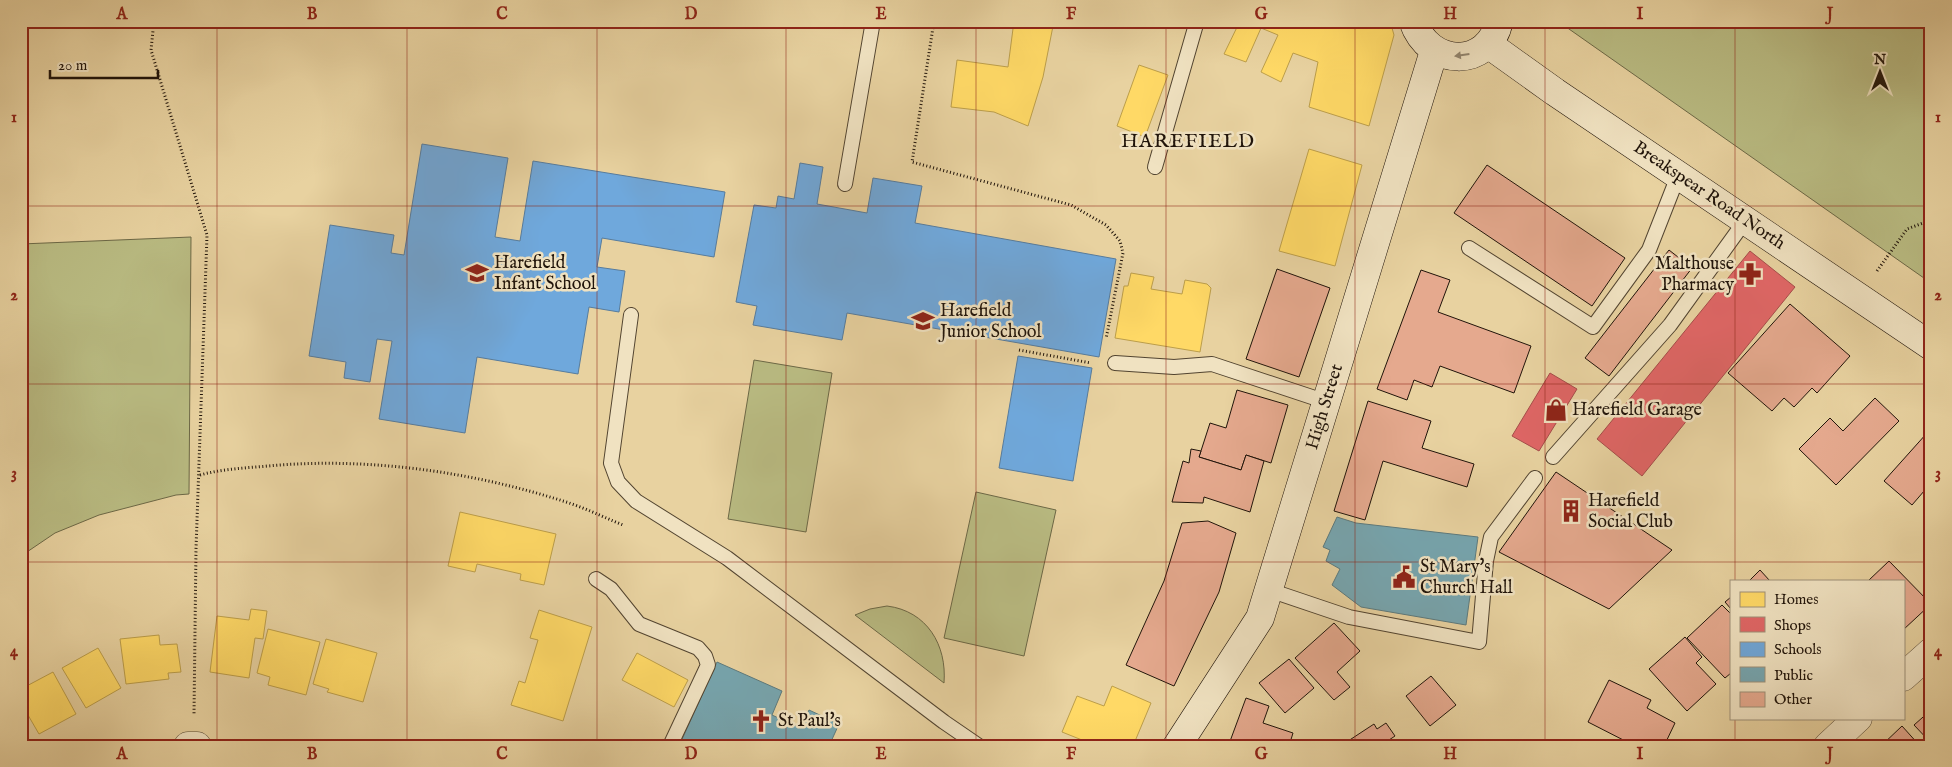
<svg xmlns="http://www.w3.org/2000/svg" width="1952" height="767" viewBox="0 0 1952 767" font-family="'IM FELL English',serif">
  <rect width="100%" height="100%" fill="#e8d2a0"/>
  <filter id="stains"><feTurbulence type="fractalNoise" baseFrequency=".004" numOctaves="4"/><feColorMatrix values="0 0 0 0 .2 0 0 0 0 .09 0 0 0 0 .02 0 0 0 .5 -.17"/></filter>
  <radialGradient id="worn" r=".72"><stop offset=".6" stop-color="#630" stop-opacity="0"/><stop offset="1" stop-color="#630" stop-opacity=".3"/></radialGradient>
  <!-- green -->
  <g fill="#b9bb82" stroke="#6c6846">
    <polygon points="1558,21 1931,21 1931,283 1569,29"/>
    <polygon points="191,237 189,494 176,495 99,515 55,533 21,556 21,244"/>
    <polygon points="754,360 832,373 806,532 728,519"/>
    <polygon points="976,492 1056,510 1024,656 944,638"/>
    <path d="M887 606C927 611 947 645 944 683L855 615 870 609Z"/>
  </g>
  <!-- homes -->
  <g fill="#ffd966" stroke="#bc9e4a">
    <polygon points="111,21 141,21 141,27 111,26"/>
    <polygon points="164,21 203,21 203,26 164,27"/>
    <polygon points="255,21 290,21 290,26 255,27"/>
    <polygon points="1014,21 1074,21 1072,27 1053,26 1043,77 1028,126 994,112 951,107 957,60 1008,67"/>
    <polygon points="1240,21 1390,21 1394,35 1369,126 1309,107 1318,62 1293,53 1281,82 1261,72 1278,35 1261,28 1246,62 1224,54"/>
    <polygon points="1139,65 1168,75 1145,137 1117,126"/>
    <polygon points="1309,149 1362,165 1335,266 1279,251"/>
    <polygon points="1131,273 1154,277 1151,289 1182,294 1185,280 1207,284 1211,288 1200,352 1115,338 1124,286 1128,286"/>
    <polygon points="460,512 556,534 544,585 520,580 521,574 477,564 475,572 448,566"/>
    <polygon points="251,609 267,611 263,639 255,638 249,678 210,672 217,616 249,620"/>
    <polygon points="539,610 592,627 563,721 511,705 519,681 525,683 538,640 530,638"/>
    <polygon points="268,629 320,642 306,695 268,685 270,677 257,673"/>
    <polygon points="159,635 160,645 177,644 181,672 168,673 169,679 126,684 120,639"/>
    <polygon points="326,639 377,653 363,702 327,692 329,689 313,684"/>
    <polygon points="98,648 121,688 86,708 62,668"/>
    <polygon points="637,653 688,680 674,707 622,680"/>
    <polygon points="53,672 76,714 39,734 21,703 21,689"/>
    <polygon points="1112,686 1151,703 1133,746 1079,746 1082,740 1062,732 1077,696 1104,706"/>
  </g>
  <!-- shops -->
  <g fill="#e06666" stroke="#a64d4a">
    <polygon points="1750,251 1795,287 1642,476 1597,439"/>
    <polygon points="1550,373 1577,389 1539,451 1512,436"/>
  </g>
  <!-- schools -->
  <g fill="#6fa8dc" stroke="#577c9d">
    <polygon points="422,144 508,158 495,237 520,241 533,161 725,192 714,257 602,238 597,267 625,271 619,312 589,307 578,374 477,357 465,433 379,419 392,341 377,339 370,382 344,378 346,362 309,356 330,225 394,235 391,253 404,255"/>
    <polygon points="800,163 823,167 817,204 867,213 873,178 922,186 915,223 1116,259 1099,357 847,313 842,340 753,325 757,306 736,302 754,205 776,208 778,196 794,199"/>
    <polygon points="1018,356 1092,368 1073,481 999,468"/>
  </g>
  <!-- public -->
  <g fill="#76a5af" stroke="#5c7a7e">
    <polygon points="1337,517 1356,523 1478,537 1466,625 1361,607 1332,585 1340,569 1326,561 1330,550 1323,547"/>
    <polygon points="717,662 782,691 772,715 800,728 809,710 839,724 829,746 679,746"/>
  </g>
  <!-- building -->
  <g fill="#e5a98e" stroke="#20140a">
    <polygon points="1487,165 1625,258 1592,306 1454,213"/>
    <polygon points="1669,250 1692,268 1609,376 1585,358"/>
    <polygon points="1277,269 1330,288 1299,377 1246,359"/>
    <polygon points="1421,270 1450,280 1438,312 1531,346 1514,393 1440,366 1432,387 1414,380 1407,400 1377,389"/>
    <polygon points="1790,304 1850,356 1817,393 1812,388 1794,407 1784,398 1772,411 1728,373"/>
    <polygon points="1237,390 1288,405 1271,463 1246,455 1241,470 1199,457 1210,423 1226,428"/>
    <polygon points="1875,398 1899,421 1836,485 1799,449 1830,418 1843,431"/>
    <polygon points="1368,401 1431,421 1422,448 1474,464 1467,487 1383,461 1365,520 1334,511"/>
    <polygon points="1927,433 1931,436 1931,483 1912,505 1884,481"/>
    <polygon points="1191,449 1201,451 1199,457 1241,470 1246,455 1264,461 1250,512 1204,497 1203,503 1172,502 1183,461 1189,463"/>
    <polygon points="1556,472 1672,550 1609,609 1499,552"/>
    <polygon points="1208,521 1236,533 1219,592 1174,686 1126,665 1164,581 1182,523"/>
    <polygon points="1889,561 1931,604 1903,630 1903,581 1868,581"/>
    <polygon points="1760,570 1770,581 1749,581"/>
    <polygon points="1731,597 1731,609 1725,602"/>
    <polygon points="1722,605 1731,614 1731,673 1725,678 1687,638"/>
    <polygon points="1334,623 1360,651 1337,672 1350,687 1334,700 1295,658"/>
    <polygon points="1685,637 1702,657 1696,663 1716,684 1687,711 1649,669"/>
    <polygon points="1289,659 1314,688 1285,713 1259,683"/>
    <polygon points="1431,676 1456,705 1430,726 1406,696"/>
    <polygon points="1609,680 1651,700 1647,708 1675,723 1664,746 1635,746 1588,722"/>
    <polygon points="1246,698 1269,706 1263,723 1293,733 1289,746 1229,744"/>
    <polygon points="1931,710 1931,743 1914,725"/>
    <polygon points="1386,723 1395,736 1389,740 1393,746 1342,745 1374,724 1377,729"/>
    <polygon points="1902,726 1920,746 1881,746"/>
  </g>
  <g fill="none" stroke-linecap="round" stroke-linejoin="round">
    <defs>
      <g id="lane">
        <polyline points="1155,167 1197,21"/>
        <polyline points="845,184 873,21"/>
        <polyline points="1469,248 1593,327 1649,250 1678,176"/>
        <polyline points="631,315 611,463 618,482 636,501 727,558 944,722 979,746"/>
        <polyline points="1115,363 1174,367 1212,364 1327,402"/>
        <polyline points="1553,457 1670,325 1745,221"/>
        <polyline points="596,579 611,589 639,624 698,648 705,656 708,665 670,746"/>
        <polyline points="1269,590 1349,617 1479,642 1486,561 1491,537 1535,478"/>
      </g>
      <g id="street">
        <polyline points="1903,677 1931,652"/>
        <polyline points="188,746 197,746"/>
        <polyline points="1828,746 1858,718"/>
      </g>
      <g id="secondary">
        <path d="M1413 21C1429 68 1489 69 1499 21"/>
        <polyline points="1488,44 1555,92 1931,346"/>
        <polyline points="1177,746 1260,618 1434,51"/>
      </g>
    </defs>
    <!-- lane casing -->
    <use href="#lane" stroke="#524430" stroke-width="16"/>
    <!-- street casing -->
    <use href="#street" stroke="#524430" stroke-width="29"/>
    <!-- secondary casing -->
    <use href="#secondary" stroke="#20140a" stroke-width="29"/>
    <!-- path -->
    <g stroke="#20140a" stroke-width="3" stroke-dasharray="1 2.5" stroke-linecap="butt">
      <polyline points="154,21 151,50 207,235 196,549 194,714"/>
      <polyline points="934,21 912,162 1071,205 1106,225 1120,241 1123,253 1106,339"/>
      <polyline points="1877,271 1907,229 1931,220"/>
      <polyline points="1019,350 1091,363"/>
      <path d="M200 475C222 469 245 468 268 466 366 457 469 471 563 501 583 507 603 517 623 525"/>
    </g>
    <!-- lane -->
    <use href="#lane" stroke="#f0e2c1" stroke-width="14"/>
    <!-- street -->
    <use href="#street" stroke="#f0e2c1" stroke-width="28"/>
    <!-- secondary -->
    <use href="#secondary" stroke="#f0e2c1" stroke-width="28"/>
  </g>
  <!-- one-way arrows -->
  <defs><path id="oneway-solid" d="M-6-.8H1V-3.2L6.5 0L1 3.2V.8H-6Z" transform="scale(1.25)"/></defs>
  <use fill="#92856f" href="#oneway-solid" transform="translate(1462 55) rotate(172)"/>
  <!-- grid -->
  <path fill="none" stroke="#8f2418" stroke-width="1" stroke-opacity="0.55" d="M217 21V746M407 21V746M597 21V746M786 21V746M976 21V746M1166 21V746M1355 21V746M1545 21V746M1735 21V581M21 206H1931M21 384H1931M21 562H1931M1735 718V746"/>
  <!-- icons -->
  <defs>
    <symbol id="school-bare" viewBox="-9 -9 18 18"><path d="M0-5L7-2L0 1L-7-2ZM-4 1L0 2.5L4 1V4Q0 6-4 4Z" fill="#8f2418" stroke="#f0e2c1" stroke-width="2.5" paint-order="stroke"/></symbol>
    <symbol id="pharmacy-bare" viewBox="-9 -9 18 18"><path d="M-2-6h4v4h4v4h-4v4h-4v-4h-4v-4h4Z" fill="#8f2418" stroke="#f0e2c1" stroke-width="2.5" paint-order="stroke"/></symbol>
    <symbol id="shop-bare" viewBox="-9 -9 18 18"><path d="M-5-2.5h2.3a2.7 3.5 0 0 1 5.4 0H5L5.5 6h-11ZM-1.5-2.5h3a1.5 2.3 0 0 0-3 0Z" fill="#8f2418" stroke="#f0e2c1" stroke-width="2.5" paint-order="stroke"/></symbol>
    <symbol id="building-bare" viewBox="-9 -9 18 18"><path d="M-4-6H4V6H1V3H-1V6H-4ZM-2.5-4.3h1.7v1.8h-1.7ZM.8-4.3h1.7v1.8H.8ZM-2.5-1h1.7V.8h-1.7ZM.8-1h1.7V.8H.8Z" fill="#8f2418" stroke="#f0e2c1" stroke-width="2.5" paint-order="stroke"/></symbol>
    <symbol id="civic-bare" viewBox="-9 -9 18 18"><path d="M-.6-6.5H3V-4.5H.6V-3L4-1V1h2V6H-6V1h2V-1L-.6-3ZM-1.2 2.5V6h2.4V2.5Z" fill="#8f2418" stroke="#f0e2c1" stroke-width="2.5" paint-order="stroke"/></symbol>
    <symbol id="church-bare" viewBox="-9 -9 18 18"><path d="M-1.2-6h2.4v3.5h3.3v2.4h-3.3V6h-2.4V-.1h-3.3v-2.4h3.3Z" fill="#8f2418" stroke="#f0e2c1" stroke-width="2.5" paint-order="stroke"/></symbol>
  </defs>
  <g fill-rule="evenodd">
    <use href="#school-bare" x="461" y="257" width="32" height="32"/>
    <use href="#pharmacy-bare" x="1734" y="258" width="32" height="32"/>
    <use href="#school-bare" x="907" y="305" width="32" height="32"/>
    <use href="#shop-bare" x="1540" y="394" width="32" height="32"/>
    <use href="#building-bare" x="1555" y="495" width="32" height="32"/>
    <use href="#civic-bare" x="1388" y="561" width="32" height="32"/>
    <use href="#church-bare" x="745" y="705" width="32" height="32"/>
  </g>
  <g text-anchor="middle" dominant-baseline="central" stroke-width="5" stroke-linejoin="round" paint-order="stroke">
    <!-- street labels -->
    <g font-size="18" fill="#20140a" stroke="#f0e2c1">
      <text transform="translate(1709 196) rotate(34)">Breakspear Road North</text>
      <text transform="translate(1325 407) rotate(-73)">High Street</text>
    </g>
    <!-- poi labels -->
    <g font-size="18" fill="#20140a" stroke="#f0e2c1" text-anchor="start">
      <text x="494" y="263">Harefield<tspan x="494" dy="21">Infant School</tspan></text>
      <text x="1734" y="264" text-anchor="end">Malthouse<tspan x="1734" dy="21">Pharmacy</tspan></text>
      <text x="940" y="311">Harefield<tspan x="940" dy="21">Junior School</tspan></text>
      <text x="1572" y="410">Harefield Garage</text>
      <text x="1588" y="501">Harefield<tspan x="1588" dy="21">Social Club</tspan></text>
      <text x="1420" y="567">St Mary's<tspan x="1420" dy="21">Church Hall</tspan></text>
      <text x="778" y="721">St Paul's</text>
    </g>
    <!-- quarter labels -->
    <g font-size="20" letter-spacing="1" fill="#20140a" stroke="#f0e2c1">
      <text x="1188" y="141">HAREFIELD</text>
    </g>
  </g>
  <!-- margin -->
  <rect width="1952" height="767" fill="none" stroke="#e8d2a0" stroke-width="55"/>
  <!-- legend -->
  <rect x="1730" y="580" width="175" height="140" fill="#f0e2c1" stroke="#9d9078"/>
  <rect x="1740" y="592" width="25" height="15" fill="#ffd966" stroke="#9d9078"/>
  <text x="1774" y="604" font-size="15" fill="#20140a">Homes</text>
  <rect x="1740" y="617" width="25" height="15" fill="#e06666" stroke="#9d9078"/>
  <text x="1774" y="630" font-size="15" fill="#20140a">Shops</text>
  <rect x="1740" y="642" width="25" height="15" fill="#6fa8dc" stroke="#9d9078"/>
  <text x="1774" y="654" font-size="15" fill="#20140a">Schools</text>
  <rect x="1740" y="667" width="25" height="15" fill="#76a5af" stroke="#9d9078"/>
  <text x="1774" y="680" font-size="15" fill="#20140a">Public</text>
  <rect x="1740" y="692" width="25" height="15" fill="#e5a98e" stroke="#9d9078"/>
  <text x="1774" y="704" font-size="15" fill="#20140a">Other</text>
  <!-- north arrow -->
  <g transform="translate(1880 72)" stroke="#f0e2c1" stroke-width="4" paint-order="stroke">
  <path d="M0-4L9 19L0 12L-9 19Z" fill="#20140a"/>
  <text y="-8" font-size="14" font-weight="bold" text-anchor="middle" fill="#20140a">N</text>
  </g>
  <!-- scale -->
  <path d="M50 70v8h108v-8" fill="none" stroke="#20140a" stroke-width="2.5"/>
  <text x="58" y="70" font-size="15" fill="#20140a" stroke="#f0e2c1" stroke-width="4" paint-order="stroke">20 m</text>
  <rect x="28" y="28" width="1896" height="712" fill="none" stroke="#8f2418" stroke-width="2"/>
  <g font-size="16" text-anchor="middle" font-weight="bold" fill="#8f2418">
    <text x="122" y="19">A</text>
    <text x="312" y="19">B</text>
    <text x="502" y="19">C</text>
    <text x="691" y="19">D</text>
    <text x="881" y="19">E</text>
    <text x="1071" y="19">F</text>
    <text x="1261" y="19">G</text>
    <text x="1450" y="19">H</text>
    <text x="1640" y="19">I</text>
    <text x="1830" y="19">J</text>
    <text x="14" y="122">1</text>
    <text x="1938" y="122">1</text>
    <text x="14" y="300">2</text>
    <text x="1938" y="300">2</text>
    <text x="14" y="478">3</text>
    <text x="1938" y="478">3</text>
    <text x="14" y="656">4</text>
    <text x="1938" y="656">4</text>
    <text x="122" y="759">A</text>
    <text x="312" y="759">B</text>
    <text x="502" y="759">C</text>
    <text x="691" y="759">D</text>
    <text x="881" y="759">E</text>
    <text x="1071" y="759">F</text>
    <text x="1261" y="759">G</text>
    <text x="1450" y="759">H</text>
    <text x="1640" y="759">I</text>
    <text x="1830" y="759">J</text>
  </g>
  <rect width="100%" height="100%" filter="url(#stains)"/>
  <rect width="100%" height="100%" fill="url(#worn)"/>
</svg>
